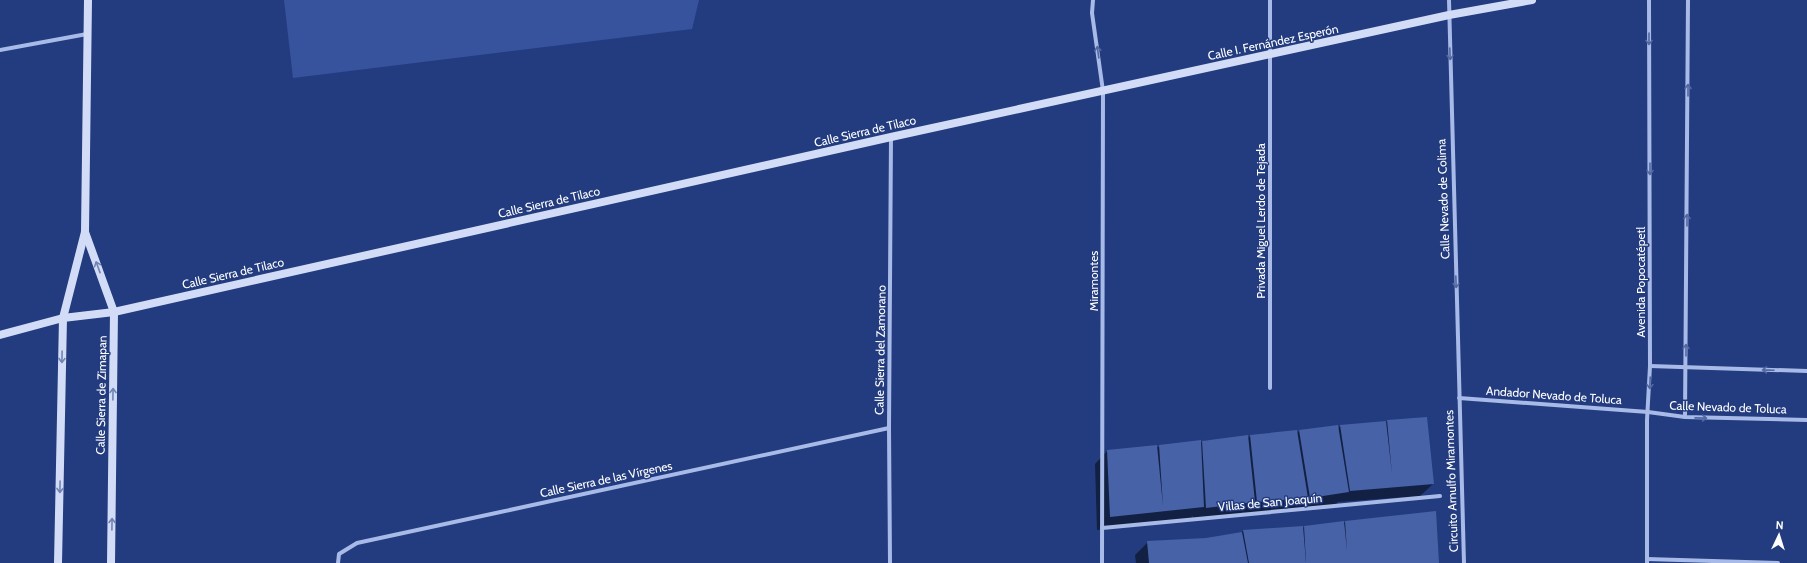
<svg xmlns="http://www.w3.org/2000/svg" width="1807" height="563" viewBox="0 0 1807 563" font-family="Cabin,sans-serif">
  <rect width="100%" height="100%" fill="#233c7f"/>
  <!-- green -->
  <polygon fill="#37539d" points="284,0 699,0 692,29 293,78"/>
  <!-- shadow -->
  <g fill="#0007">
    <polygon points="1426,418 1433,484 1420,496 1338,502 1335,505 1244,515 1244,512 1241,514 1193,520 1193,516 1190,519 1097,530 1095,464 1107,451 1200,444 1202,441 1248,438 1250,436 1296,431 1297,433 1299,431 1337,426 1338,429 1340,426 1385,423 1387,421"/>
    <polygon points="1345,522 1438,563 1136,563 1135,555 1148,542 1207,539 1241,533 1243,531 1302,529 1304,527 1343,524"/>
  </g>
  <!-- building -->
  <g fill="#4762a6">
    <polygon points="1427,417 1434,484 1350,491 1340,425 1386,421 1392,474 1387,420"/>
    <polygon points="1338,425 1349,492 1310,498 1299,430"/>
    <polygon points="1297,430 1308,498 1257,502 1250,435"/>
    <polygon points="1248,435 1255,502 1206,508 1202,441"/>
    <polygon points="1201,440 1204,507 1110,517 1107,450 1157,445 1163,506 1159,445"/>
    <polygon points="1436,511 1439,563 1306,563 1304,526 1344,521 1347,551 1345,521"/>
    <polygon points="1303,526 1306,563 1249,563 1243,530"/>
    <polygon points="1242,532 1248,563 1149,563 1147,541 1206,538"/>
  </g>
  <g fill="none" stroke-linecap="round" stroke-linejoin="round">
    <!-- street -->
    <g stroke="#a8bae7" stroke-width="4">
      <polyline points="1093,0 1092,13 1103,91 1102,563"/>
      <polyline points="1449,0 1464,563"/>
      <polyline points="0,50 87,34"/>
      <polyline points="1650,366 1807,371"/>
      <polyline points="1270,388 1270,0"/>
      <polyline points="1459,398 1648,412 1685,417 1807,420"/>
      <polyline points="1685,417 1688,0"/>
      <polyline points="1102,528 1440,496"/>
      <polyline points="1647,559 1778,563"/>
      <polyline points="338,563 339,554 357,543 889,428"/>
      <polyline points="890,563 889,428 891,137"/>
      <polyline points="1647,563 1647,420 1650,366 1649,0"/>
    </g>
    <!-- secondary -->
    <g stroke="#d2dcf6" stroke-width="8">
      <polyline points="85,232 114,312 111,563"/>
      <polyline points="0,335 63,318 114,312 891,137 1449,15 1532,0"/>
      <polyline points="58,563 63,318 85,232 88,0"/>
    </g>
  </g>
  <!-- one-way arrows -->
  <defs><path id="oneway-shaft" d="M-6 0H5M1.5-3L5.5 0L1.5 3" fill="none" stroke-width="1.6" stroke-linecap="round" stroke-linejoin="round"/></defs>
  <g stroke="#5268a3">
    <use href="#oneway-shaft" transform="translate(1649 39) rotate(90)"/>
    <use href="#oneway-shaft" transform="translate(1098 52) rotate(-98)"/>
    <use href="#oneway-shaft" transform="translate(1450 54) rotate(88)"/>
    <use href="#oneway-shaft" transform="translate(1688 90) rotate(-90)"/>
    <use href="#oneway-shaft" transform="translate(1650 169) rotate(90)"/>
    <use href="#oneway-shaft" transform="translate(1687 220) rotate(-90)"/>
    <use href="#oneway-shaft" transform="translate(1456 282) rotate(88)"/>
    <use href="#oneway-shaft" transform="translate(1686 350) rotate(-90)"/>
    <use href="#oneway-shaft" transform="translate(1768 370) rotate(-178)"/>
    <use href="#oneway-shaft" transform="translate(1650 383) rotate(92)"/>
    <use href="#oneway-shaft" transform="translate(1701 418) rotate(1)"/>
  </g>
  <g stroke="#7284b5">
    <use href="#oneway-shaft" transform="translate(98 267) rotate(-110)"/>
    <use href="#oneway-shaft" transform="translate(62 357) rotate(91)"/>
    <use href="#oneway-shaft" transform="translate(113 394) rotate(-89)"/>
    <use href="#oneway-shaft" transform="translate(60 487) rotate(91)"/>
    <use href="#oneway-shaft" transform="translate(112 524) rotate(-89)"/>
  </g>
  <g text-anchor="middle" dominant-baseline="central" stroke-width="3" stroke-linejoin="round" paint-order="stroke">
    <!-- street labels -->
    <g font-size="12" fill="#fff" stroke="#233c7f">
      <text transform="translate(1273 42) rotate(-12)">Calle I. Fernández Esperón</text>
      <text transform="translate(865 131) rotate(-13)">Calle Sierra de Tilaco</text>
      <text transform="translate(1443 199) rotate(-92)">Calle Nevado de Colima</text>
      <text transform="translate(549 202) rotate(-13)">Calle Sierra de Tilaco</text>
      <text transform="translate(1260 221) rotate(-90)">Privada Miguel Lerdo de Tejada</text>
      <text transform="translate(233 273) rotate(-13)">Calle Sierra de Tilaco</text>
      <text transform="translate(1093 281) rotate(-90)">Miramontes</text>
      <text transform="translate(1640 282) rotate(-90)">Avenida Popocatépetl</text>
      <text transform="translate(880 350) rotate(-89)">Calle Sierra del Zamorano</text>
      <text transform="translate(101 395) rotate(-89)">Calle Sierra de Zimapan</text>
      <text transform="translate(1554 395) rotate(4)">Andador Nevado de Toluca</text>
      <text transform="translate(1728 407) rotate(2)">Calle Nevado de Toluca</text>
      <text transform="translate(606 479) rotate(-12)">Calle Sierra de las Vírgenes</text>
      <text transform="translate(1451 481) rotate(-92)">Circuito Arnulfo Miramontes</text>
      <text transform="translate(1270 502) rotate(-5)">Villas de San Joaquín</text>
    </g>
  </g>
  <!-- north arrow -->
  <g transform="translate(1779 535) rotate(4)" stroke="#233c7f" stroke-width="3" paint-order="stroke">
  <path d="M0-3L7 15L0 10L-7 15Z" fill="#ffffff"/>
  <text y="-6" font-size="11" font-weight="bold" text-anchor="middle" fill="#ffffff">N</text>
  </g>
</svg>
